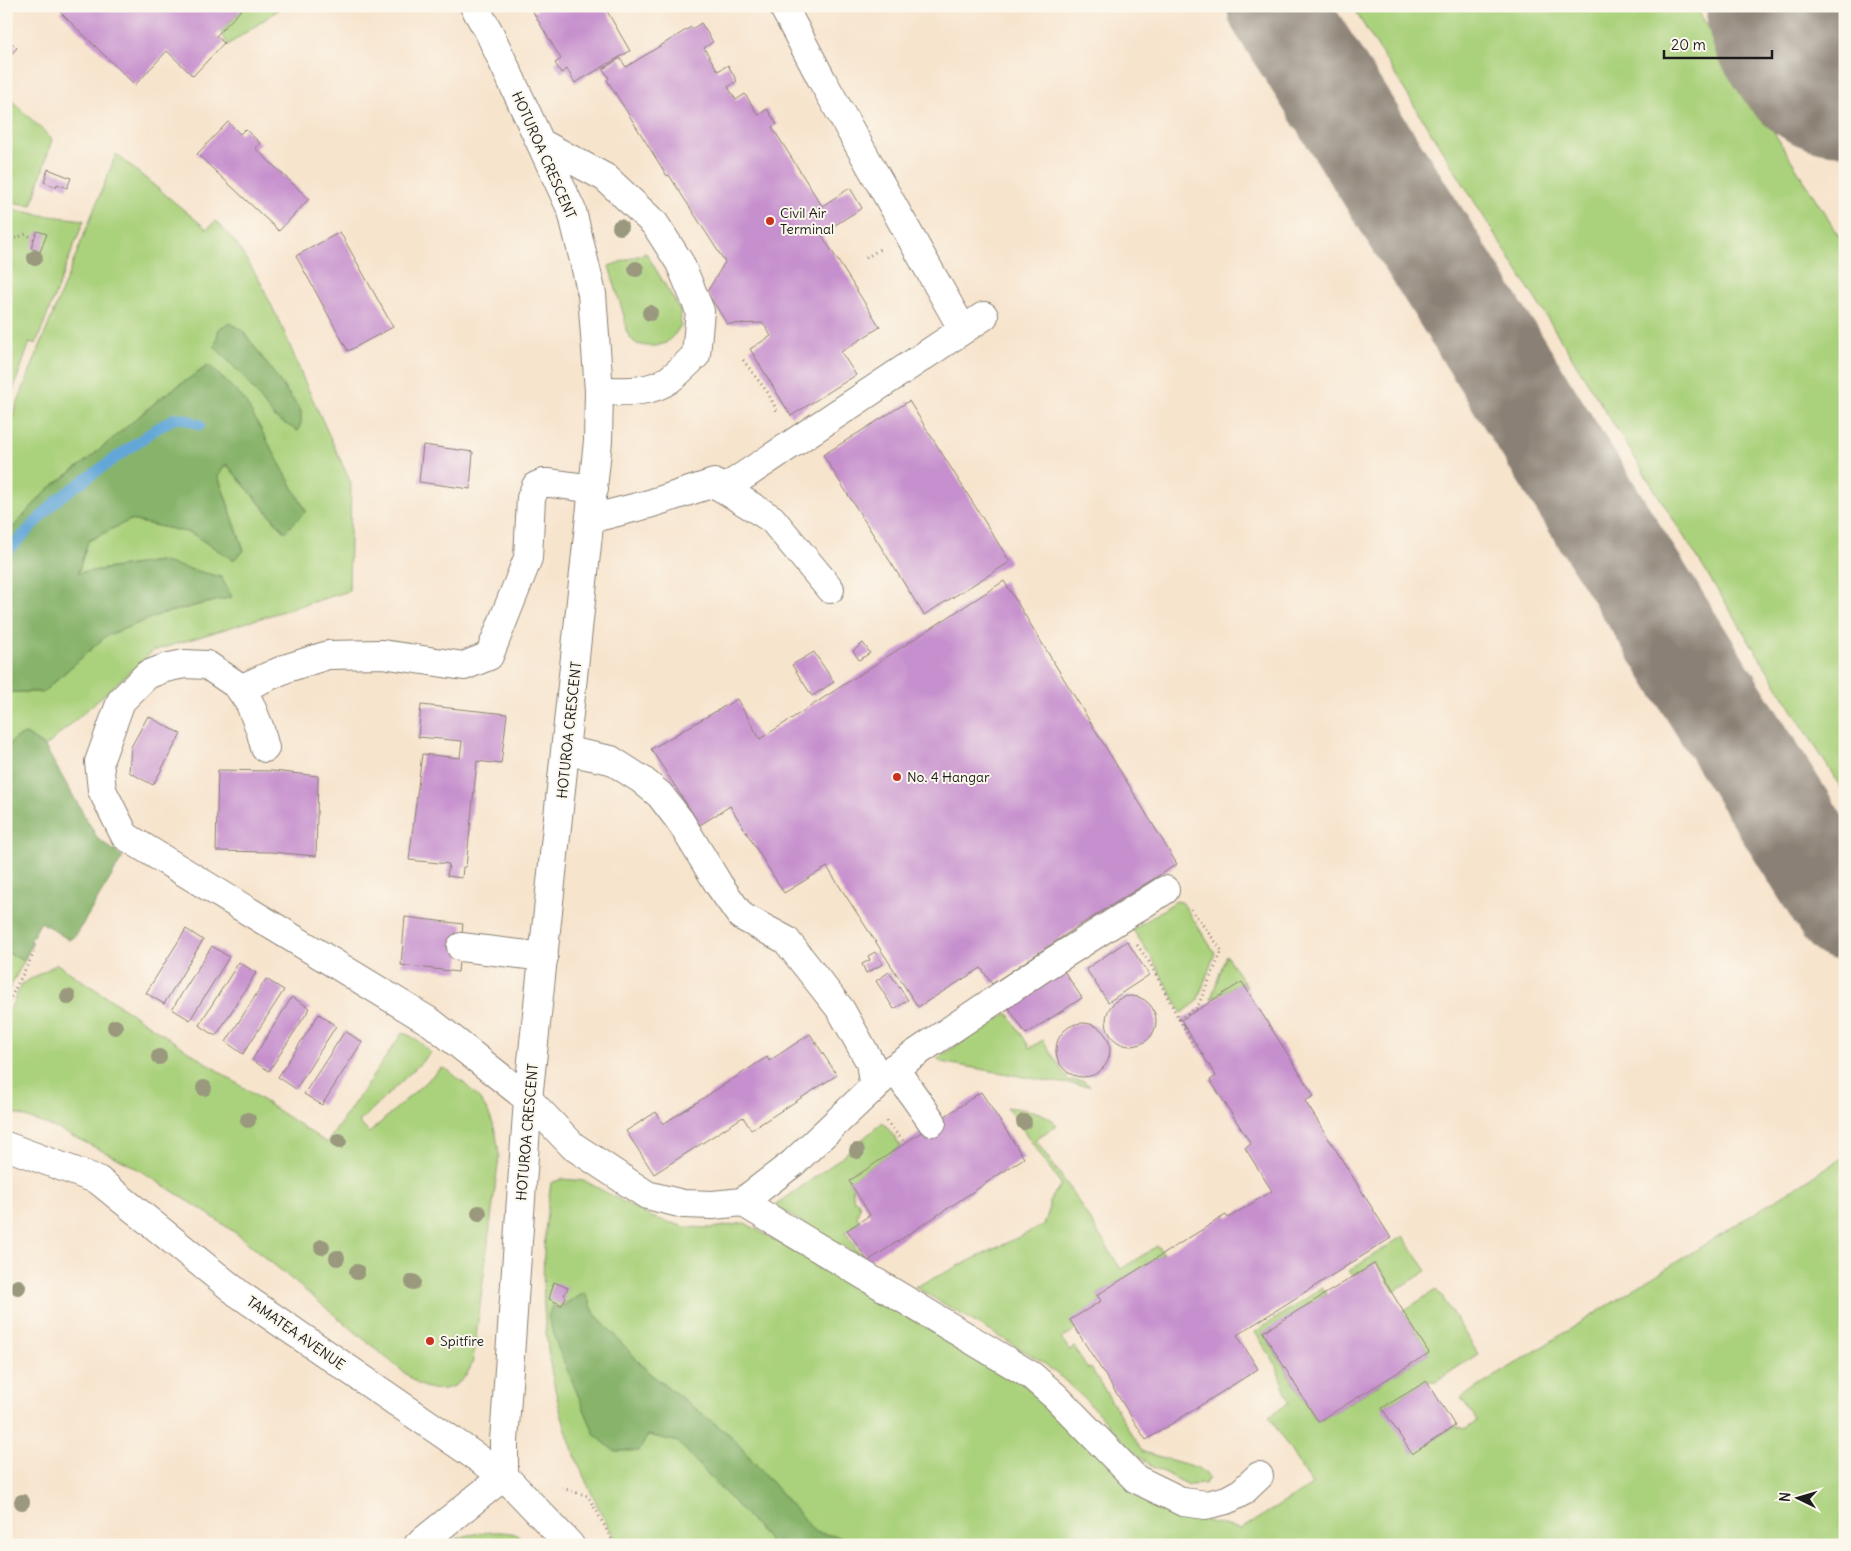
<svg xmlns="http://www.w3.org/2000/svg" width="1851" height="1551" viewBox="0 0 1851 1551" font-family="Delius,sans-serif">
  <rect width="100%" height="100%" fill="#fbf7ec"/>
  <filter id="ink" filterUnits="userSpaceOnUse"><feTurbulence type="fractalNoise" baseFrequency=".02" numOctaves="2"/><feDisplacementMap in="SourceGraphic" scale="10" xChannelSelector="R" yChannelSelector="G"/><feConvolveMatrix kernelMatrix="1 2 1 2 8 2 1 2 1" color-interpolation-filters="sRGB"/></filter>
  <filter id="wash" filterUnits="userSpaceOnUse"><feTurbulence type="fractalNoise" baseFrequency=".0096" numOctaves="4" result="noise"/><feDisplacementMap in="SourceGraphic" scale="20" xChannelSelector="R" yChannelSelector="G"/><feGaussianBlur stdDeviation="1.12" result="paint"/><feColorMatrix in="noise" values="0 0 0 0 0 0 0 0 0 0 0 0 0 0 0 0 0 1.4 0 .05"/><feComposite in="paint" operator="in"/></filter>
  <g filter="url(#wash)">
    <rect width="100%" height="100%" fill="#f7e4cd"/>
    <!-- green -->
    <g fill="#aad17b" stroke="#63764c" fill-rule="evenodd">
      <polygon points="245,6 284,6 228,45 221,32"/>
      <polygon points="1352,6 1695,6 1845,246 1845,794"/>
      <polygon points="6,95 52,139 32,205 6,202"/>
      <path d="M116 154 207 229 216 221 235 242 260 281 286 336 303 378 351 483 349 591 153 651 45 747 26 734 15 738 6 748V696L9 692H43L106 636 161 614 231 597 159 561 78 573 88 541 130 520 191 533 233 560 244 550 218 476 226 464 284 532 306 511 209 365 163 396 86 461 47 490 6 535V432ZM243 331 301 411 243 376 215 347Z"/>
      <polygon points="6,208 41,215 84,220 36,344 30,342 6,410"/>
      <polygon points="646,253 680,310 681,325 675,334 666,343 656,346 647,346 637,344 631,339 626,330 624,316 609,266"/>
      <polygon points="1176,901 1182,902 1215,953 1197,1002 1182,1013 1152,958 1133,930"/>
      <polygon points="6,952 24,961 6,995"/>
      <polygon points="1226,955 1247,987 1245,987 1242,982 1211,999"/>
      <path d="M57 964 327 1143 403 1032 417 1040 431 1053 359 1122 369 1133 441 1068C450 1069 453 1075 460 1080 487 1102 496 1122 499 1156L473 1360C466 1386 442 1397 418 1384L237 1234 201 1209 131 1165 58 1129 6 1110V1017L22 984Z"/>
      <polygon points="1008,1013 1030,1048 1043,1040 1068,1080 1083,1081 1090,1086 1053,1082 941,1062 937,1058"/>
      <path d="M1007 1107C1025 1110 1044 1110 1056 1124V1126L1035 1139 1067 1184 1121 1269 1157 1246 1160 1248 1163 1254 1097 1295 1101 1301 1070 1322 1075 1330 1062 1338 1069 1350 1074 1347 1088 1369 1091 1368 1143 1452 1196 1467 1205 1472 1209 1477 1205 1484 1189 1485 1153 1467 1132 1450 1086 1400 1062 1378 1041 1361 915 1287 1044 1225 1049 1210V1202L1061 1184Z"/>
      <polygon points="883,1122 901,1146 848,1182 852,1186 854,1201 857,1200 860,1206 857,1217 860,1221 845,1232 862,1257 776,1207 776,1205 833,1164"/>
      <path d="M1845 1156V1545H880L815 1533 731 1436 648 1372 595 1314 585 1293 568 1302 560 1309 648 1435 678 1441 767 1538 769 1545H619C609 1530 601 1514 594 1498 544 1400 534 1291 551 1183L562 1179 585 1181 651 1217 686 1227 712 1228 745 1223 1023 1384 1167 1508 1192 1518 1241 1529 1312 1485 1269 1416 1289 1403 1275 1363 1255 1332 1322 1288 1326 1293 1263 1333 1318 1422 1429 1353 1403 1311 1436 1290 1441 1295 1478 1354 1436 1381H1427L1383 1407 1412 1454 1455 1426 1466 1429 1477 1421 1461 1398Z"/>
      <polygon points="1403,1236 1427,1271 1394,1291 1376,1262 1353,1276 1349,1271"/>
      <path d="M489 1532C509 1532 515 1531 530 1545H447C460 1535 474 1534 489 1532Z"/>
    </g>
    <!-- forest -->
    <g fill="#87b36b" stroke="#526844">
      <polygon points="230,323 243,331 301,411 301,423 298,431 275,418 243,376 215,347 219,328"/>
      <polygon points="209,365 244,399 306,511 285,532 226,464 218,476 244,551 233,560 191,533 130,520 88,541 78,573 159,561 221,577 232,597 161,614 106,636 43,692 9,692 6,696 6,535 47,490 86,461 163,396"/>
      <polygon points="26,734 45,747 98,839 123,857 76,935 69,940 41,922 30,941 33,942 24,961 6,952 6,748 15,738"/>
      <polygon points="585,1293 595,1314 648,1372 731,1436 815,1532 880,1545 769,1545 767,1538 678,1442 648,1435 639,1451 614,1451 595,1435 558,1348 548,1317 552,1305 560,1309 568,1302"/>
    </g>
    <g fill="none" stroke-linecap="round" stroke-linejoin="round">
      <!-- stream -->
      <polyline stroke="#63a7d8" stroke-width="11" points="6,553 58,499 156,429 175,418 185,419 200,425"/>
      <!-- taxiway -->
      <polyline stroke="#8a8074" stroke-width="98" points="1276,6 1437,260 1845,912"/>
      <!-- runway -->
      <polyline stroke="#8a8074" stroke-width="242" points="1827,6 1845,34"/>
    </g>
    <g id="blocks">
      <!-- building -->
      <g fill="#c68fcd">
        <polygon points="66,6 245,6 216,36 224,43 193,76 167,51 135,85 60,12"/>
        <polygon points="543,6 604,6 630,51 575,83 567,69 561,73 555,63 561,59 533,12"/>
        <polygon points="701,23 713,42 704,48 718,71 728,65 737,81 728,87 736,100 745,94 758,115 767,109 777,124 772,127 822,206 850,188 862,208 821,234 880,327 841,352 856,375 791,416 750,349 771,336 763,323 727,324 707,292 725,262 669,175 667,176 607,80 609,78 603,69 620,58 626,67 691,27 692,29"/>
        <polygon points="6,38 17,48 6,60"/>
        <polygon points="228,122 240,134 245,129 260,143 255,148 309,199 279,231 197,154"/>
        <polygon points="48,169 71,178 67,188 57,184 56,187 44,182"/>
        <polygon points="37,231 47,234 40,252 31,248"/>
        <polygon points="340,232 393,327 348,351 296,256"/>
        <polygon points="909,401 1010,562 924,615 823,455"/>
        <polygon points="423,445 473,452 470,489 419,482"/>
        <polygon points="1004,581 1177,864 1080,925 992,984 981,968 918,1007 827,867 784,893 730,806 700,825 651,749 737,699 760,739"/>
        <polygon points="863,643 870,653 859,660 853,651"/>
        <polygon points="814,652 834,682 812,696 792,665"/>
        <polygon points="421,705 507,714 501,764 477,761 466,867 463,867 462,878 447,876 449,864 409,860 422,754 460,758 462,741 418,737"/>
        <polygon points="148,716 181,734 153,785 129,772 131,747"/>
        <polygon points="218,770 273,771 318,776 316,856 270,852 216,851"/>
        <polygon points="405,917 463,924 458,972 401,965"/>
        <polygon points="186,929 203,940 164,1004 146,993"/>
        <polygon points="1127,941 1149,975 1108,1002 1086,969"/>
        <polygon points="212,946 229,957 190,1020 172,1009"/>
        <polygon points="875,952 883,964 866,973 862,964 870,960 868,956"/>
        <polygon points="239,962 256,973 216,1036 199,1025"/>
        <polygon points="1064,971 1082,998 1026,1034 1008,1007"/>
        <polygon points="889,972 908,1000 894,1009 876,981"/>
        <polygon points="266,979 284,990 243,1054 226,1042"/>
        <polygon points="1242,982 1314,1096 1305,1101 1391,1238 1237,1335 1258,1369 1146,1440 1070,1320 1101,1301 1097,1295 1224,1216 1226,1215 1228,1218 1272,1191 1245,1148 1251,1144 1210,1080 1216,1076 1181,1020"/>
        <circle cx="1131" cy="1021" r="25"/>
        <polygon points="292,997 310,1008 269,1071 252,1060"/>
        <polygon points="319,1014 336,1026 296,1089 278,1077"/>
        <circle cx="1083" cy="1050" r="27"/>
        <polygon points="345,1031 362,1042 322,1105 304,1094"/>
        <polygon points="810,1034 837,1075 751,1130 743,1117 654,1174 626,1131 656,1112 663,1124 767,1057 769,1061"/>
        <polygon points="981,1092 1024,1158 868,1261 847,1230 870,1215 849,1181"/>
        <polygon points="1374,1264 1429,1353 1318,1422 1263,1332"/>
        <polygon points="554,1282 568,1288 564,1295 566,1297 562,1305 549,1299"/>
        <polygon points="1427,1381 1455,1426 1412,1454 1382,1408"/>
      </g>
    </g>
  </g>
  <g filter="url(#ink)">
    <use href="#blocks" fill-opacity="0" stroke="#8a8074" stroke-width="1"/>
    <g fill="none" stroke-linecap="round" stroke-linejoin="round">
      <defs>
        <g id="minor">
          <polyline points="783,6 822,80 963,330"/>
          <path d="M541 143 606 178 655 224 680 263 700 311 696 355C688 363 679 372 670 379 649 394 623 391 599 391"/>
          <polyline points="724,489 984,316"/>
          <polyline points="590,519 649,504 714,483 772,519 830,589"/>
          <polyline points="240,689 287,668 328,655 382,654 464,666 489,656 528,558 531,498 536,486 543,483 550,483 594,489"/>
          <polyline points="265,748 260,729 250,704 238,686 207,665 184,664 165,668 147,675 121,701 99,762 102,790 125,836 432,1023 528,1099 573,1146 647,1195 683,1204 713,1205 742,1202 793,1163 894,1068 1041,969 1165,890"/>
          <polyline points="567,751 611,760 642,780 660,795 680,821 719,885 741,916 786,940 841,1010 870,1062 874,1089"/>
          <polyline points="461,947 544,957"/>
          <polyline points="894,1068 932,1122"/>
          <polyline points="6,1146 98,1180 239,1294 504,1476 570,1545"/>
          <polyline points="742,1202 1032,1376 1056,1397 1136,1479 1183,1502 1206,1505 1227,1500 1242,1492 1259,1476"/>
          <polyline points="418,1545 504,1476 504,1441 528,1099 598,441 599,391 592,294 572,211 489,32 474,6"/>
        </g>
      </defs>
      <!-- minor casing -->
      <use href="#minor" stroke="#8a8074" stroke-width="30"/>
      <!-- path -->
      <g stroke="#8a8074" stroke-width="3" stroke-dasharray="1 4" stroke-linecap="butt">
        <polyline points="6,242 26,234 34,239"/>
        <polyline points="866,258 880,249"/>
        <polyline points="743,360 768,393 778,413"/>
        <polyline points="1137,945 1150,963 1179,1019 1197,1008 1222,951 1191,909"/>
        <polyline points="6,1006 36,949"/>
        <polyline points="1179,1019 1194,1046"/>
        <polyline points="886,1121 903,1141"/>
        <polyline points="562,1488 588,1496 615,1545"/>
      </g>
      <!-- minor -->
      <use href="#minor" stroke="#fff" stroke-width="28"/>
    </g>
    <!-- trees -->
    <g fill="#9a997e">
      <circle cx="620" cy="227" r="8"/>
      <circle cx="35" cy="258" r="8"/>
      <circle cx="636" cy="269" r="8"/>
      <circle cx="650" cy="313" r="8"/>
      <circle cx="68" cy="997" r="8"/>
      <circle cx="115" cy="1027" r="8"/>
      <circle cx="159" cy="1057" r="8"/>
      <circle cx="204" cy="1088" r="8"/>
      <circle cx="248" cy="1120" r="8"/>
      <circle cx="1024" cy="1122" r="8"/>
      <circle cx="339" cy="1141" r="8"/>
      <circle cx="857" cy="1151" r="8"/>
      <circle cx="479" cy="1213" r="8"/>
      <circle cx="322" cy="1247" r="8"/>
      <circle cx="337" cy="1258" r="8"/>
      <circle cx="357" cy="1272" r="8"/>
      <circle cx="413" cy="1282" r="8"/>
      <circle cx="18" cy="1287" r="8"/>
      <circle cx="22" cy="1502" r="8"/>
    </g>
  </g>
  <!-- markers -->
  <g fill="#c8321e" stroke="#fbf7ec" stroke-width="2">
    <circle cx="770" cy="221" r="5"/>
    <circle cx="897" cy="777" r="5"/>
    <circle cx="430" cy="1341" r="5"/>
  </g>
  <g text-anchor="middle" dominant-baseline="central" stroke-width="4" stroke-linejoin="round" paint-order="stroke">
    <!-- street labels -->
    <g font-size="14" fill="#1c1c1c" stroke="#fbf7ec">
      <text transform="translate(544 155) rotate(66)">HOTUROA CRESCENT</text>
      <text transform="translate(569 730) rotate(-84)">HOTUROA CRESCENT</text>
      <text transform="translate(527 1132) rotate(-85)">HOTUROA CRESCENT</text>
      <text transform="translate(296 1333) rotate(35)">TAMATEA AVENUE</text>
    </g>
    <!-- poi labels -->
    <g font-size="14" fill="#1c1c1c" stroke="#fbf7ec" text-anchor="start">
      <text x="780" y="213">Civil Air<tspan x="780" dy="16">Terminal</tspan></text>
      <text x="907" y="777">No. 4 Hangar</text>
      <text x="440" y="1341">Spitfire</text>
    </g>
  </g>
  <!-- margin -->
  <rect width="1851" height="1551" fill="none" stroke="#fbf7ec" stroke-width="25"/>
  <!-- north arrow -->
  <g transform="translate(1798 1498) rotate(275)" stroke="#fbf7ec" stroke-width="4" paint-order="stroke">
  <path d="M0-4L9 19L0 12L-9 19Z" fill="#1c1c1c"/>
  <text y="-8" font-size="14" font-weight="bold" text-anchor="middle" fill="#1c1c1c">N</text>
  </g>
  <!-- scale -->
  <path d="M1664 50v8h108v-8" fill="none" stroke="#1c1c1c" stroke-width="2.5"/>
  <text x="1671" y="50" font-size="15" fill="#1c1c1c" stroke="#fbf7ec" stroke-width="4" paint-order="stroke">20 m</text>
</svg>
